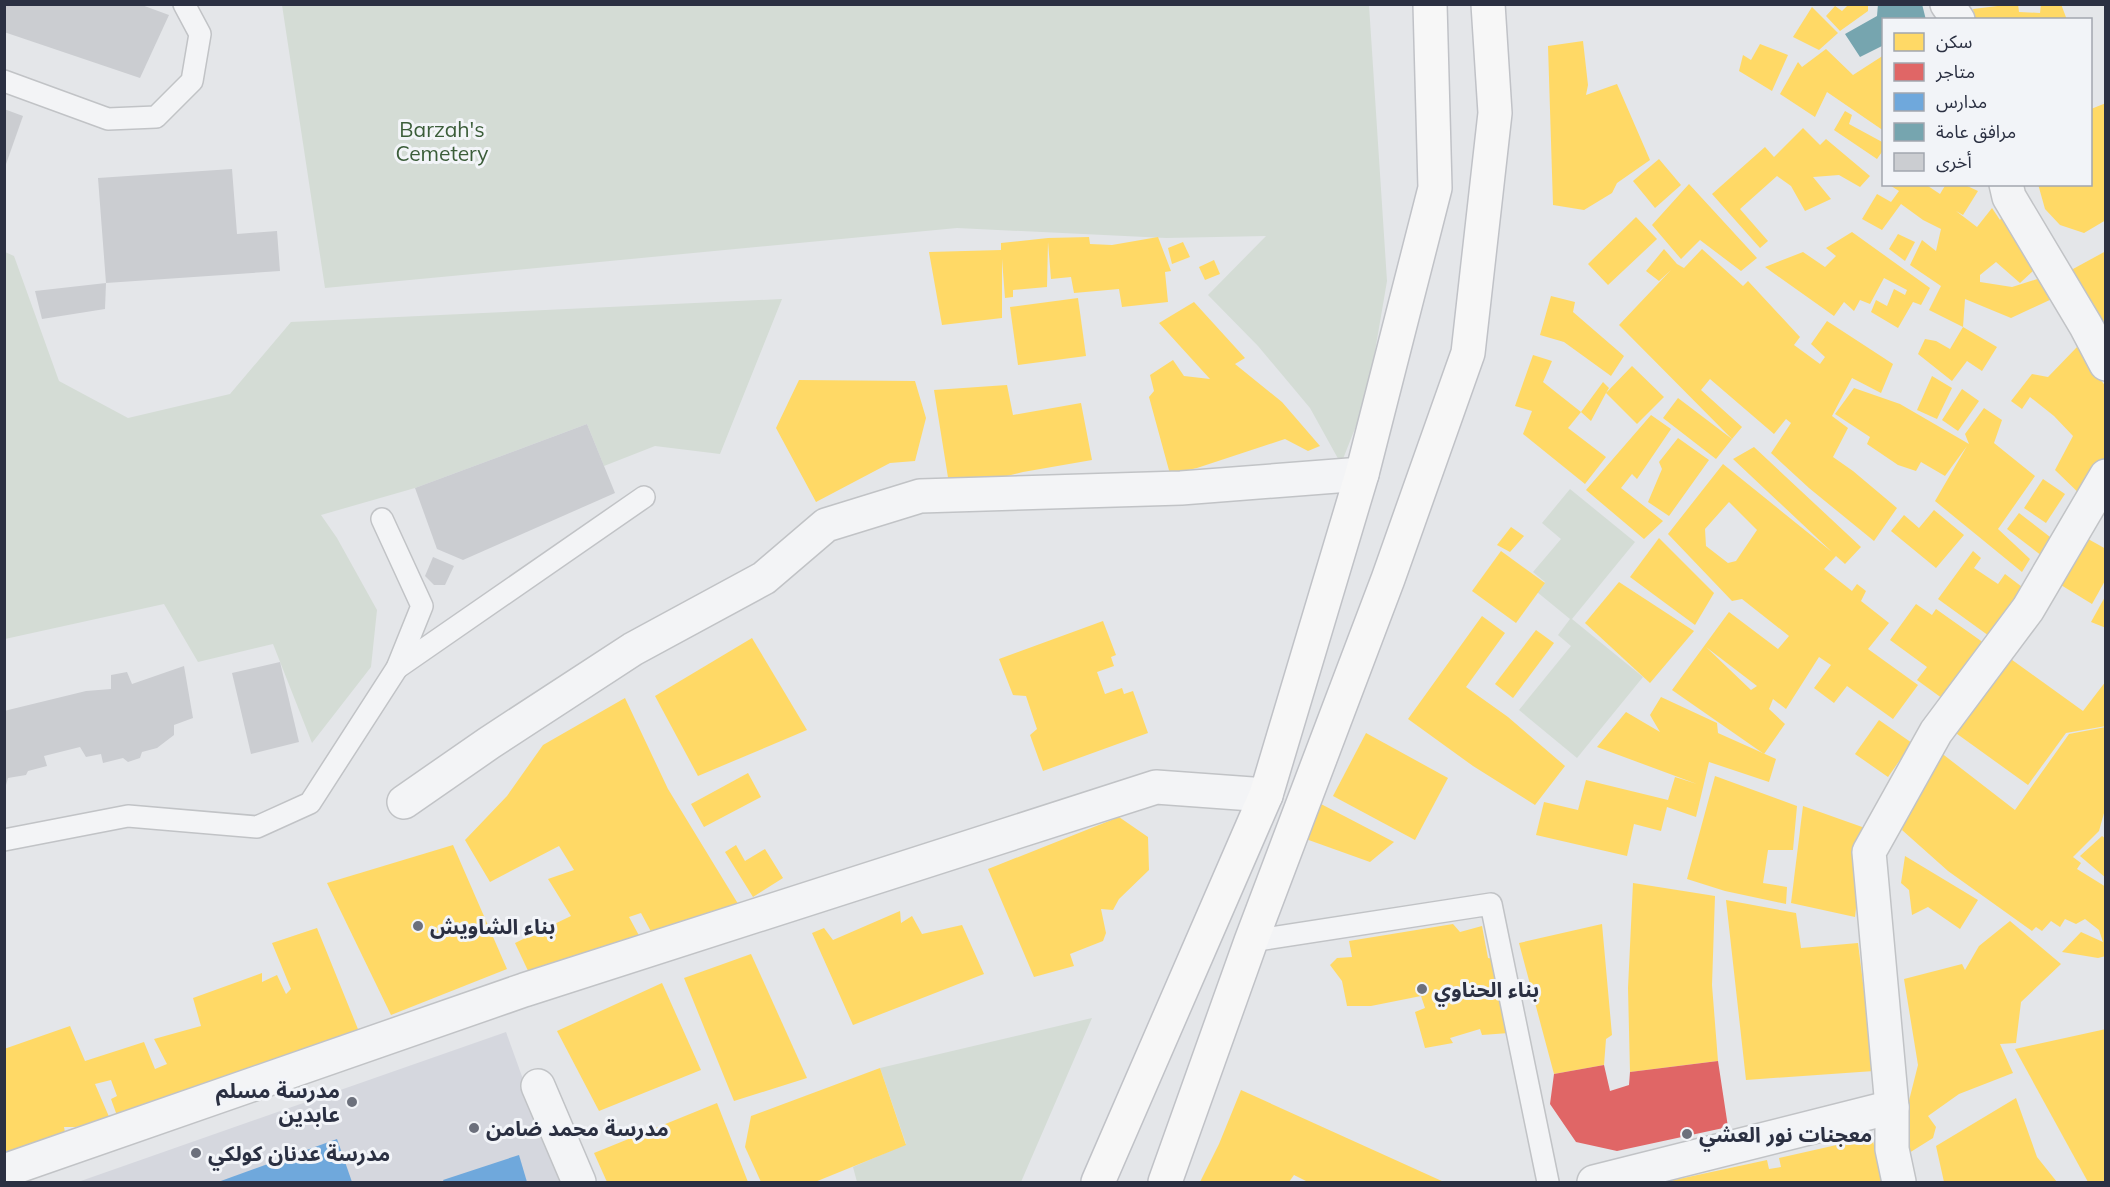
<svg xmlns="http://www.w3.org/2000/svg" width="2110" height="1187" viewBox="0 0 2110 1187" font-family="Mulish,'Noto Sans Arabic',sans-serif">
  <rect width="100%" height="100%" fill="#e4e6e9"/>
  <!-- built -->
  <polygon fill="#d5d7de" points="506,1032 560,1182 78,1182"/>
  <!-- green -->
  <g fill="#d4dcd5">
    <polygon points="282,5 1369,5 1387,281 1367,398 1341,464 1310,408 1258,346 1208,295 1266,236 1166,238 957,228 325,288"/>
    <polygon points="5,252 14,256 59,381 128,418 230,394 291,322 782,299 720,454 655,446 604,466 587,424 415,488 321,515 337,538 377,610 371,667 312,743 273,644 198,662 164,604 5,639"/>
    <polygon points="1570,489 1635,542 1572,619 1643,677 1577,758 1519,710 1571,646 1558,635 1570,619 1537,592 1545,582 1533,572 1561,539 1542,523"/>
    <polygon points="1092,1018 1021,1182 857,1182 853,1167 906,1144 880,1068"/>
  </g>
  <!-- homes -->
  <g fill="#ffd966" fill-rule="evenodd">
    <polygon points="1849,4 1868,4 1868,11 1840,31 1826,16 1835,6 1842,11"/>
    <polygon points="2014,4 2018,4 2019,12 2040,13 2041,4 2061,4 2067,20 1975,20 1973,9"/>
    <polygon points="1812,7 1838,33 1819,50 1793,37"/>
    <polygon points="1583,41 1588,85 1586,95 1617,84 1650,160 1617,183 1612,193 1584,210 1553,205 1548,46"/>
    <polygon points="1760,44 1788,55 1772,91 1739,71 1743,55 1751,60"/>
    <polygon points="1826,49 1853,75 1884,55 1884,131 1827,92 1815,117 1780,94 1798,62 1802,67"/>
    <polygon points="2106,103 2106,220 2084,233 2060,225 2045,209 2038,184 2091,184 2091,109"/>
    <polygon points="1845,111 1852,115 1849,124 1884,143 1884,149 1877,159 1834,130"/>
    <polygon points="1803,128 1820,145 1826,139 1870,176 1860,187 1839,175 1813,177 1831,199 1805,211 1791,186 1777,176 1740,209 1768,241 1760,248 1712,194 1765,147 1774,157"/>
    <polygon points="1659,159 1681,185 1655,208 1633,181"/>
    <polygon points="1689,184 1757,258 1741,271 1700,240 1681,259 1652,225"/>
    <polygon points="1888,184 1925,184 1940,194 1946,184 1963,184 1978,191 1963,215 1956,211 1977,227 1992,208 2000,220 2003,215 2021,232 2014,238 2036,268 2020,283 1996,262 1980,275 1980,282 2012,287 2047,276 2054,298 2011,318 1965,299 1963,327 1929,310 1941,286 1910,265 1922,240 1936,251 1941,229 1923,220 1901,204 1882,230 1862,219 1877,194 1891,202 1899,191"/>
    <polygon points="1636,217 1657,239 1608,285 1588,264"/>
    <polygon points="1852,232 1930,288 1921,305 1913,302 1898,328 1871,312 1876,300 1887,306 1894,289 1905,295 1907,290 1884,278 1870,304 1860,300 1854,311 1844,302 1834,316 1765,267 1803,252 1825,267 1836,256 1826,248"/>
    <polygon points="1898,234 1915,242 1905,261 1889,249"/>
    <polygon points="1089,237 1090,244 1112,245 1158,237 1171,271 1165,272 1168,302 1122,307 1119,289 1074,293 1071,277 1051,279 1048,242 1047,287 1013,290 1013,297 1005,298 1002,259 1002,318 942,325 929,252 1001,250 1001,243 1048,238"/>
    <polygon points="1183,242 1190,257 1172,264 1168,248"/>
    <polygon points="1664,249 1677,264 1684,268 1702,249 1743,286 1748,281 1800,337 1794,345 1820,364 1825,357 1811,344 1827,321 1893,364 1881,393 1852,378 1832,416 1848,428 1833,457 1853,471 1897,508 1874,541 1809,488 1771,453 1791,423 1786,419 1774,434 1710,379 1701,390 1742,427 1732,439 1619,325 1671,270 1659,281 1646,271"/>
    <polygon points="2106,251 2106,342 2062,275"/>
    <polygon points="1214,260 1220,274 1205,280 1199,267"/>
    <polygon points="1551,296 1575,302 1573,312 1624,356 1611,376 1564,342 1540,335"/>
    <polygon points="1078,298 1086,356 1018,365 1010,307"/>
    <polygon points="1194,302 1245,358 1235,364 1282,402 1320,446 1308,451 1285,439 1197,468 1170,474 1149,397 1154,391 1150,375 1173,360 1184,376 1210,379 1159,323"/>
    <polygon points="1963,327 1997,347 1982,371 1967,361 1952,381 1918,354 1925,339 1936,341 1950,349"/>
    <polygon points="2077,347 2106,387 2106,469 2086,500 2055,470 2073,436 2054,416 2030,397 2022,409 2011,401 2032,374 2048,377"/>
    <polygon points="1533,355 1552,361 1543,382 1581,412 1568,428 1606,457 1585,484 1523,434 1532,411 1515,406"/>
    <polygon points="1632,366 1664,397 1637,424 1606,393 1591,421 1581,412 1603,382 1609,388 1606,393"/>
    <polygon points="1932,376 1952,388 1937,419 1917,410"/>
    <polygon points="799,380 915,381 926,418 915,461 890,463 816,502 776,428"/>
    <polygon points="1007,385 1013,415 1081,403 1092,460 1023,472 950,490 934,390"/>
    <polygon points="1854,388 1900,404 1969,444 1965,434 1984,408 2002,420 1994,443 2035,476 1998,529 2030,559 2022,572 1935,501 1967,446 1945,476 1921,462 1916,471 1898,465 1867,444 1870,437 1835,414"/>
    <polygon points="1962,389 1979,401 1958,431 1942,420"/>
    <polygon points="1678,398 1732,439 1716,459 1663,418"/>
    <polygon points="1651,415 1671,429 1637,479 1632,474 1621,488 1663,521 1644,539 1586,490"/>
    <polygon points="1678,438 1709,460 1669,516 1648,502 1662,469 1659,462"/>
    <path d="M1754 447 1861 547 1845 564 1836 556 1824 569 1852 591 1857 584 1866 591 1861 601 1889 623 1868 649 1918 685 1893 719 1847 686 1834 703 1814 688 1831 665 1819 657 1786 709 1773 699 1769 709 1785 724 1764 754 1672 690 1729 612 1778 649 1789 636 1742 599 1732 601 1668 534 1723 464 1832 552 1733 459ZM1729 502 1757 530 1736 561 1728 563 1706 546 1705 529ZM1706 647 1757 686 1751 690Z"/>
    <polygon points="2043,479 2065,494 2046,523 2024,508"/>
    <polygon points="1934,510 1964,535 1936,568 1891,531 1904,515 1919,528"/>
    <polygon points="2019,513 2054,540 2042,556 2007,529"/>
    <polygon points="1511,527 1524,536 1510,552 1497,545"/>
    <polygon points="2081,535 2106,549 2106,579 2092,604 2056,582"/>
    <polygon points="1659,538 1714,593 1695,625 1630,577"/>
    <polygon points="1501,551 1545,583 1516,623 1472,591"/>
    <polygon points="1973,551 1981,558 1974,568 1998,584 2005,574 2030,593 1996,641 1938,599"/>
    <polygon points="1619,582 1694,631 1650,683 1585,623"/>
    <polygon points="2106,595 2106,628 2091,622"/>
    <polygon points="1916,604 1932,615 1936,609 1991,648 1950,704 1917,680 1927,667 1890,640"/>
    <polygon points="1482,616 1505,633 1466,687 1508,717 1565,766 1535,805 1473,766 1408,719"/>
    <polygon points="1103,621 1116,655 1111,657 1114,666 1097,672 1105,694 1122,688 1124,694 1133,691 1148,733 1043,771 1030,735 1037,729 1026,696 1013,695 999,659"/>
    <polygon points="1536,630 1554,643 1513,698 1495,684"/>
    <polygon points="752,638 807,730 698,776 655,696"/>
    <polygon points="2008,657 2083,711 2106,681 2106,726 2066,733 2028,785 1953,731"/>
    <polygon points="1661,697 1717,723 1718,733 1776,759 1769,782 1709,762 1696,817 1667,807 1661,831 1634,824 1627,856 1536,835 1544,802 1578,810 1586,780 1668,800 1675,777 1697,784 1597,747 1626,712 1660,732 1650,715"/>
    <polygon points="625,698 668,789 740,907 655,939 641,913 629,917 642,941 624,951 618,942 530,975 515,943 571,916 548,879 574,870 559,846 490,882 465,840 507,796 543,745"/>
    <polygon points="1879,720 1912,743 1888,777 1855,754"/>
    <polygon points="2106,727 2106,806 2099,831 2073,857 2081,863 2077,869 2106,887 2106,956 2098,958 2062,952 2081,932 2103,942 2099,930 2085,919 2076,924 2065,919 2060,927 2051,921 2042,931 2036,927 2032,931 1948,871 1902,830 1916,789 1940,752 2015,810 2069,734"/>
    <polygon points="1366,733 1448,778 1415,840 1333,796"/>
    <polygon points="748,773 761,797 704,827 691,804"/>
    <polygon points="1715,776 1797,806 1793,850 1768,850 1763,883 1787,887 1786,904 1725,891 1687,879"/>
    <polygon points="1321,804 1394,842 1370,862 1303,838"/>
    <polygon points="1803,806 1865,828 1855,917 1791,903"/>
    <polygon points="1119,817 1148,837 1149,870 1119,899 1113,910 1101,909 1106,933 1103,941 1070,954 1074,966 1034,977 988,869"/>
    <polygon points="2102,836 2106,839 2106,878 2080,856"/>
    <polygon points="453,845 507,969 391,1015 327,883"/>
    <polygon points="736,845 745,861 765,849 783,878 753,897 725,852"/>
    <polygon points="1905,856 1978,900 1960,929 1928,907 1912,915 1909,890 1901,883"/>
    <polygon points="1633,883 1715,896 1712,985 1718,1061 1630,1072 1628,988"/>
    <polygon points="1726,900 1796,913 1801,948 1858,943 1874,1071 1746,1080"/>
    <polygon points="900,911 901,923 912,916 922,934 962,925 984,974 853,1025 812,933 824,928 833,940"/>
    <polygon points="2010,921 2061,964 2021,1002 2016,1043 2000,1044 2013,1073 1959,1094 1928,1116 1936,1127 1933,1138 1901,1158 1897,1148 1918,1065 1904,979 1962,964 1965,970 1979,946"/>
    <polygon points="1453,924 1460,932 1482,926 1488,958 1494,959 1509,1033 1482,1035 1480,1029 1450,1038 1453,1043 1425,1048 1415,1012 1425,1008 1421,996 1371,1006 1347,1006 1342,981 1330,965 1337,958 1352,957 1349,941"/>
    <polygon points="1602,924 1612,1035 1606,1039 1604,1065 1554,1074 1519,943"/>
    <polygon points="317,928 362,1039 120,1124 111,1099 117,1096 111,1080 95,1084 110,1119 76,1127 64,1127 68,1148 4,1163 4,1049 70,1026 85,1061 144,1042 155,1069 167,1064 154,1039 201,1026 193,998 262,973 262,982 277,975 286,994 291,989 272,943"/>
    <polygon points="751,954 807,1078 734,1101 684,978"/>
    <polygon points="662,983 701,1070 599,1111 557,1031"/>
    <polygon points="2106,1029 2106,1182 2088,1182 2015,1049"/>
    <polygon points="880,1068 906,1145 815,1182 761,1182 745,1147 751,1116"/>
    <polygon points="1241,1090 1444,1182 1308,1182 1294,1175 1289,1182 1200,1182 1219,1144"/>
    <polygon points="2016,1098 2037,1157 2057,1182 1944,1182 1936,1146"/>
    <polygon points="717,1103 748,1182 607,1182 594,1153"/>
    <polygon points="1872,1137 1883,1182 1665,1182 1767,1160 1769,1169 1781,1167 1779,1158"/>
  </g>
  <!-- shops -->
  <polygon fill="#e06666" points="1718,1061 1728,1127 1617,1151 1576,1142 1550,1104 1554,1074 1604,1065 1610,1091 1629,1085 1630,1072"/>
  <!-- schools -->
  <g fill="#6fa8dc">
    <polygon points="337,1139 352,1182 218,1182"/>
    <polygon points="519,1155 527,1182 444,1182 443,1180"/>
  </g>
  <!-- public -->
  <polygon fill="#76a5af" points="1878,4 1922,4 1926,20 1884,20 1884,45 1860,57 1845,34 1877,16"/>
  <!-- building -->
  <g fill="#cbcdd1">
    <polygon points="4,4 139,4 169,15 140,78 4,32"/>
    <polygon points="4,109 23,116 5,167 4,167"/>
    <polygon points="232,169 237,234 277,231 280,271 106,283 98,178"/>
    <polygon points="106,283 105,309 42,319 35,291"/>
    <polygon points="587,424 615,493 463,560 437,549 415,488"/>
    <polygon points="433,557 454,566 445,585 434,585 425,576"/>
    <polygon points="280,662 299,742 251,754 232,673"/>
    <polygon points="184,666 193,718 174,725 174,735 157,748 142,752 140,758 128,762 123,758 103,763 101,754 86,757 80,747 44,756 47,766 28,771 26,775 8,778 6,785 4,785 4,711 86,691 111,689 111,675 127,672 132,684"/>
  </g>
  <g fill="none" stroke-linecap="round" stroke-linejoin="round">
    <defs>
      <g id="lane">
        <polyline points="4,81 108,119 156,117 192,81 200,34 184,4"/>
        <polyline points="397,668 644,497"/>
        <polyline points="4,840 128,816 257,827 310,803 397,668 422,606 382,519"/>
        <polyline points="1251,941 1491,904 1548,1182"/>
      </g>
      <g id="street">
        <polyline points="1947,4 1958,20"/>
        <polyline points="2006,184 2009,197 2086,326 2106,364"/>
        <polyline points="404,802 489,743 633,649 764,578 826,525 920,496 1181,488 1362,474"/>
        <polyline points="538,1086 579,1182"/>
        <polyline points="4,1171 524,990 1156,787 1266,795"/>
        <polyline points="1594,1182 1892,1107"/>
        <polyline points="1899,1182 1892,1149 1892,1107 1869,852 1936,732 2028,609 2106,476"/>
      </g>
      <g id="primary">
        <polyline points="1098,1182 1266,795 1362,474 1435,188 1430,4"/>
        <polyline points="1165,1182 1251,941 1388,579 1468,353 1495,113 1488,4"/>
      </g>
    </defs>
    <!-- lane casing -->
    <use href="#lane" stroke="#c1c3c6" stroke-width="24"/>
    <!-- street casing -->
    <use href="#street" stroke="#c1c3c6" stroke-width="36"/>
    <!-- primary casing -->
    <use href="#primary" stroke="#c0c2c7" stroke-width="36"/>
    <!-- lane -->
    <use href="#lane" stroke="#f3f4f6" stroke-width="21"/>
    <!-- street -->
    <use href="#street" stroke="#f3f4f6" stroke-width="33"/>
    <!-- primary -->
    <use href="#primary" stroke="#f7f7f7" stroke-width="33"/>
  </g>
  <!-- markers -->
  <g fill="#6c707c" stroke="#f2f4f8" stroke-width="2">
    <circle cx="418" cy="926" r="6"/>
    <circle cx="1422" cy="989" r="6"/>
    <circle cx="352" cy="1102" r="6"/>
    <circle cx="474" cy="1128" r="6"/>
    <circle cx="1687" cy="1134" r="6"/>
    <circle cx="196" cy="1153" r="6"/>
  </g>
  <g text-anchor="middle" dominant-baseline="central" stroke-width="6" stroke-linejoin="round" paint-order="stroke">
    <!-- park labels -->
    <g font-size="21" fill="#3b5d39" stroke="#f2f4f8">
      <text x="442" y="129">Barzah's<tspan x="442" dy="24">Cemetery</tspan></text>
    </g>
    <!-- poi labels -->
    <g font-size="21" font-weight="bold" fill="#2b3042" stroke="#f2f4f8" text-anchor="start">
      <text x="430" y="926">بناء الشاويش</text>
      <text x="1434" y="989">بناء الحناوي</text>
      <text x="340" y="1090" text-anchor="end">مدرسة مسلم<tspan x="340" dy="24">عابدين</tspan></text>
      <text x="486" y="1128">مدرسة محمد ضامن</text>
      <text x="1699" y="1134">معجنات نور العشي</text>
      <text x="208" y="1153">مدرسة عدنان كولكي</text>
    </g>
  </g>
  <!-- border -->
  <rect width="2110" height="1187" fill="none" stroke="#2b3042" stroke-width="12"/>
  <!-- legend -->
  <rect x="1882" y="18" width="210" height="168" fill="#f2f4f8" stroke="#a2a6af" stroke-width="1.5"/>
  <rect x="1894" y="33" width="30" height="18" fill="#ffd966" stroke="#a2a6af" stroke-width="1.5"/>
  <text x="1936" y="48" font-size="18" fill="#2b3042">سكن</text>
  <rect x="1894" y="63" width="30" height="18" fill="#e06666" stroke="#a2a6af" stroke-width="1.5"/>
  <text x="1936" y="78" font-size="18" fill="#2b3042">متاجر</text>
  <rect x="1894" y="93" width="30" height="18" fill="#6fa8dc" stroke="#a2a6af" stroke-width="1.5"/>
  <text x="1936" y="108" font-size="18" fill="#2b3042">مدارس</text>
  <rect x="1894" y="123" width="30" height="18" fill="#76a5af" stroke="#a2a6af" stroke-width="1.5"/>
  <text x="1936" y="138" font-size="18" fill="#2b3042">مرافق عامة</text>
  <rect x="1894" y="153" width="30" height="18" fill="#cbcdd1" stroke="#a2a6af" stroke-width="1.5"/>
  <text x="1936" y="168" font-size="18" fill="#2b3042">أخرى</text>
</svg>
